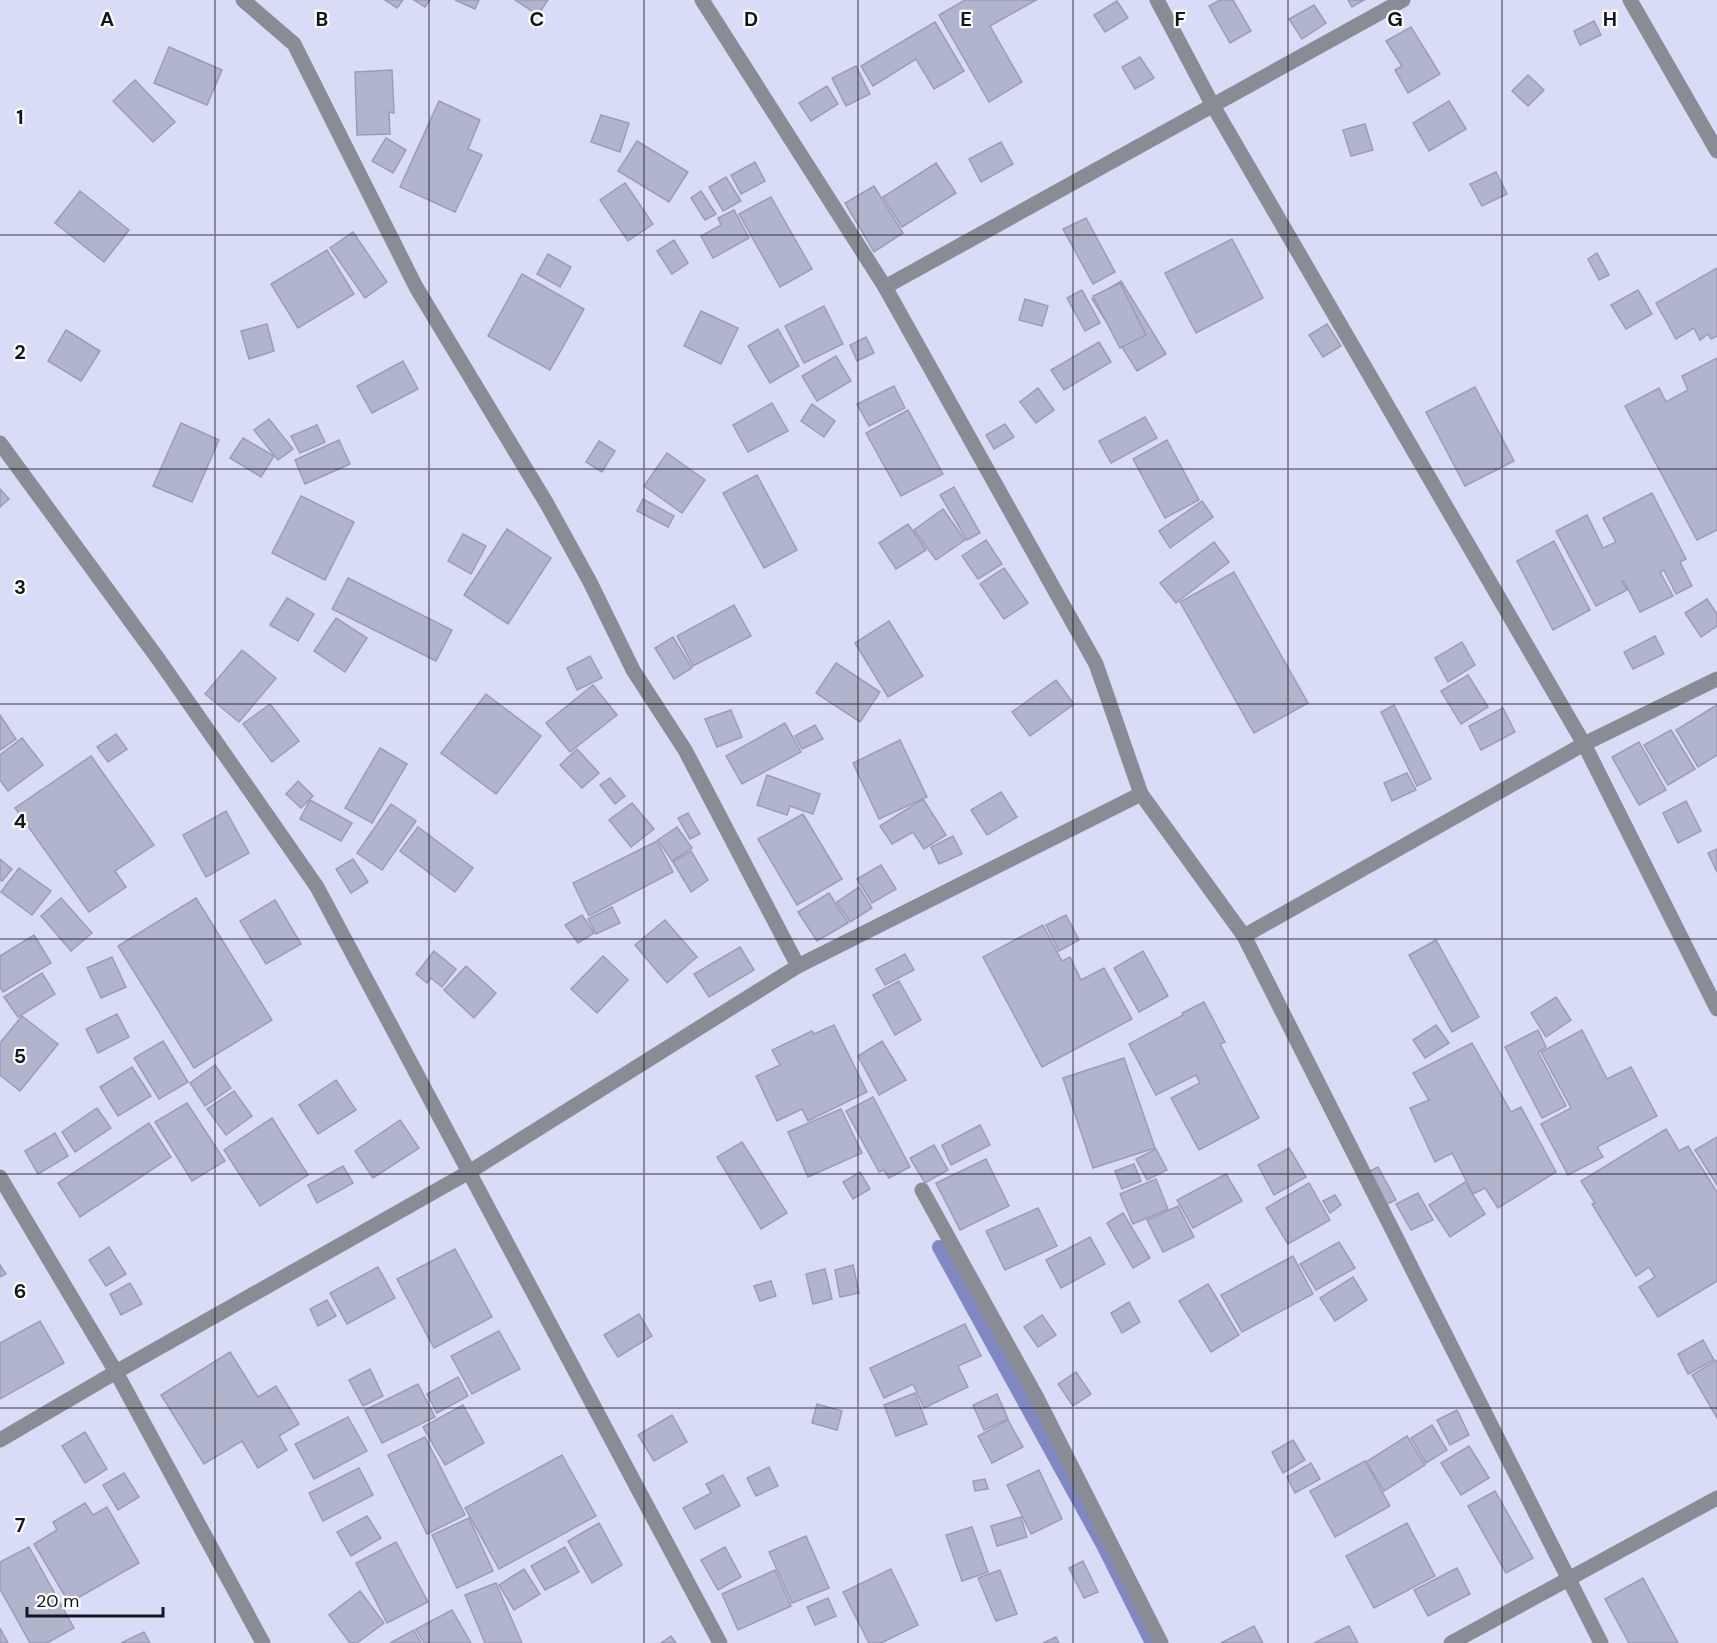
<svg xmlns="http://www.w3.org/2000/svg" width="1717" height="1643" viewBox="0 0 1717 1643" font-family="'DM Sans',sans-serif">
  <rect width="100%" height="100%" fill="#d9dcf6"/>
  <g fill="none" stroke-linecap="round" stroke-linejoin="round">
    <!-- stream -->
    <polyline stroke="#8187c0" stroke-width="14" points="939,1247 1103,1545 1152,1643"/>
  </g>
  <!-- building -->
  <g fill="#b1b4cd" stroke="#9a9db5" stroke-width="1.5">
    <polygon points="385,0 403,0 397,8"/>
    <polygon points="414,0 430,0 425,7"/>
    <polygon points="455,0 479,0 475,9"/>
    <polygon points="515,0 548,0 538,15"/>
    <polygon points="965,0 1036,0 990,26 1022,82 989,102 939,15"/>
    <polygon points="1220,0 1233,0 1251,31 1230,43 1209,6"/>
    <polygon points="1348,0 1364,0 1352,7"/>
    <polygon points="1117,1 1128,18 1105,32 1094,15"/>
    <polygon points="1314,5 1326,23 1302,39 1289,19"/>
    <polygon points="1594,21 1601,35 1580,45 1574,31"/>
    <polygon points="935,22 964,71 934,89 916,59 873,86 861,66"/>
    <polygon points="1411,27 1440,74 1408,93 1395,70 1402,66 1386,41"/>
    <polygon points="169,47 222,70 207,105 154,83"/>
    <polygon points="1140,57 1154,78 1135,89 1122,67"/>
    <polygon points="856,66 870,94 846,106 832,78"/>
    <polygon points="392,70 394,113 389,112 390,134 357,135 355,72"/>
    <polygon points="1528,75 1544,90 1528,106 1512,91"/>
    <polygon points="135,80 175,122 153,142 113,101"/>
    <polygon points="827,86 838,104 811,121 799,103"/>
    <polygon points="439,101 480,120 468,149 482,155 455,212 400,187"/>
    <polygon points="1449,101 1466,129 1429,151 1413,123"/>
    <polygon points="601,115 629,123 620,152 591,142"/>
    <polygon points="1365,124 1373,150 1351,156 1343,130"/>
    <polygon points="386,138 406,150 393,173 372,161"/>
    <polygon points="637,141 688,172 669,202 618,171"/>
    <polygon points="1001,142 1013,164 981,182 969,159"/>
    <polygon points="755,162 765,181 741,194 731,175"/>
    <polygon points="936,163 956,193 902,227 883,197"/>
    <polygon points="1496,172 1507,194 1482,206 1470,184"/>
    <polygon points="726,177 741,201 723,211 709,187"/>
    <polygon points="625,183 653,224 628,241 600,200"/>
    <polygon points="874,186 903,233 874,252 845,203"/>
    <polygon points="80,191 129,230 104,262 55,223"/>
    <polygon points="701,191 716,214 705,220 691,198"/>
    <polygon points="771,197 812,269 780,287 739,214"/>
    <polygon points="734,210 749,238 713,258 701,236 721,225 718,218"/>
    <polygon points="1086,218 1115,272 1093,284 1063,229"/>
    <polygon points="353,232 387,282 365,298 330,248"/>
    <polygon points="1232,239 1263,298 1196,333 1165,273"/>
    <polygon points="674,240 688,263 672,274 657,251"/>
    <polygon points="327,250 354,294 298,328 271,284"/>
    <polygon points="1597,253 1609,275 1599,280 1588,259"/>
    <polygon points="548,254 571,267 560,287 537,274"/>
    <polygon points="1717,268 1717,336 1711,339 1708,334 1700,340 1694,328 1676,339 1656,303"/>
    <polygon points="522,274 584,309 550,370 488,336"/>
    <polygon points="1121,281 1166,354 1137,371 1092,299"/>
    <polygon points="1120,283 1146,335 1120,348 1093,296"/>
    <polygon points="1082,290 1100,323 1085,331 1067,298"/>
    <polygon points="1638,290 1652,314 1626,329 1611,305"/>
    <polygon points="1025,299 1048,306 1042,326 1019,320"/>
    <polygon points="824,306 843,344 804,363 785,326"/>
    <polygon points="701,311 738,328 721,364 684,346"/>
    <polygon points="267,324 274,351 249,359 241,331"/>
    <polygon points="1327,324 1341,346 1323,357 1309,335"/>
    <polygon points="778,329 799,366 770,383 748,346"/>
    <polygon points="66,330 100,351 81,381 48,361"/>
    <polygon points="866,337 874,353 857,361 850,345"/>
    <polygon points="1099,342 1111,362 1064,390 1051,370"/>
    <polygon points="836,356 851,381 817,401 802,376"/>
    <polygon points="1717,358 1717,530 1697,540 1625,406 1659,388 1666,402 1688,390 1682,376"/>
    <polygon points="403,361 418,389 372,413 357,386"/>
    <polygon points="894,386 905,408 869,426 857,404"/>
    <polygon points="1475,387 1514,461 1465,486 1426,412"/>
    <polygon points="1038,388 1054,410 1036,423 1020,402"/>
    <polygon points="772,403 788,431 748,452 733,425"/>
    <polygon points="812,404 835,421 824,437 801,421"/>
    <polygon points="908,410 943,474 901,496 866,433"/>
    <polygon points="1145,417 1157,438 1111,463 1099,441"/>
    <polygon points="269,419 293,449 278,460 254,430"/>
    <polygon points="181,423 219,440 192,502 153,486"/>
    <polygon points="1005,424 1014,437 994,449 986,435"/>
    <polygon points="317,425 325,442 300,453 291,436"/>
    <polygon points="243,438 274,456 261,477 230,458"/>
    <polygon points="339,440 350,464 305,484 295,460"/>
    <polygon points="1167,440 1199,500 1165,518 1133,459"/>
    <polygon points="599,441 615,451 602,472 586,462"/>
    <polygon points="667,453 705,480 682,513 644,486"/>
    <polygon points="757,475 797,550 764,568 723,493"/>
    <polygon points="954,487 980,533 967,540 940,495"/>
    <polygon points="0,489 9,499 0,507"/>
    <polygon points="1652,493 1686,559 1680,562 1692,586 1676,594 1664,570 1660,572 1673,596 1640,612 1624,581 1622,581 1627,590 1596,606 1556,531 1587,515 1603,548 1616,542 1603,518"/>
    <polygon points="301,496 354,522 325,580 272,553"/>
    <polygon points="643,499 674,516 668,527 637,511"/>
    <polygon points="1202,501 1213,517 1170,548 1159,531"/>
    <polygon points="943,509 965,540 936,560 914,530"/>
    <polygon points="908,524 926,550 896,569 879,543"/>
    <polygon points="507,529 551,558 508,624 464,595"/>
    <polygon points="463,534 486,546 471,574 448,561"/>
    <polygon points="986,540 1002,564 978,579 962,556"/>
    <polygon points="1554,541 1590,610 1553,630 1517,561"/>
    <polygon points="1214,542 1229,562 1176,603 1160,583"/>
    <polygon points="1004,568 1028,603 1004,619 980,584"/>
    <polygon points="1234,572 1308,703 1254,733 1180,602"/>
    <polygon points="348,578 452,630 436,661 332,609"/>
    <polygon points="287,598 314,614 298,641 270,625"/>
    <polygon points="1707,599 1717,614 1717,626 1701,637 1685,613"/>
    <polygon points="734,605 751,636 693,666 677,636"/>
    <polygon points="336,618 367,638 345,672 314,651"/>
    <polygon points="889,621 923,676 888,697 855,643"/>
    <polygon points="1655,636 1664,654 1633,669 1624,652"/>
    <polygon points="673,637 692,668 674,679 655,648"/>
    <polygon points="1462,642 1475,665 1448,682 1435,658"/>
    <polygon points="242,650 276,678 239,722 205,694"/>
    <polygon points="590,656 602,678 577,690 567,668"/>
    <polygon points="836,663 880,692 860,722 816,693"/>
    <polygon points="1468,675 1488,707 1461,724 1441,691"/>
    <polygon points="1056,680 1074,704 1030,736 1012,712"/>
    <polygon points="593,685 617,715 570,752 546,723"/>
    <polygon points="486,694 541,736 496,794 441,753"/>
    <polygon points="270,704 299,741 272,762 243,724"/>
    <polygon points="1394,705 1431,779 1417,786 1381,712"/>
    <polygon points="1717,705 1717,755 1698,767 1676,730"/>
    <polygon points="1503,708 1515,732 1481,750 1469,726"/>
    <polygon points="731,710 742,737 717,747 705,719"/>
    <polygon points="0,715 16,739 0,750"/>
    <polygon points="785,723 801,752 742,784 726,756"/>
    <polygon points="815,725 823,739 802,749 795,736"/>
    <polygon points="1671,730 1695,769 1668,785 1644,745"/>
    <polygon points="116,734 127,749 108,762 97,747"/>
    <polygon points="22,738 43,765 8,791 0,780 0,755"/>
    <polygon points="900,740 927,797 879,819 853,763"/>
    <polygon points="1639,742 1666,790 1639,805 1612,757"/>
    <polygon points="380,748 407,764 372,823 345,808"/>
    <polygon points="577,749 599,773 582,788 560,765"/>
    <polygon points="91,756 154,845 115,871 126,887 89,912 15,808"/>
    <polygon points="1407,773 1416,790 1392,801 1384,783"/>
    <polygon points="767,775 820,794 813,814 790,806 787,815 757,805"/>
    <polygon points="610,778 625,796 615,804 600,785"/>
    <polygon points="298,781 313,796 301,808 286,794"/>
    <polygon points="1001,792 1017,817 987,835 971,810"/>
    <polygon points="923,799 946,835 924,849 913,832 892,844 880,826"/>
    <polygon points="310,800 352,823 341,841 300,819"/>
    <polygon points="1686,801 1701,831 1678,843 1663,813"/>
    <polygon points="632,803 654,829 631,847 609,820"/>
    <polygon points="391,804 416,821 382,870 357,853"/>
    <polygon points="226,811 249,853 206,877 183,835"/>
    <polygon points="688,813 700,834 690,839 678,818"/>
    <polygon points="803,814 842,879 797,905 758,839"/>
    <polygon points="418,827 473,868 455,892 400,851"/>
    <polygon points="677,827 692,848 672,861 658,840"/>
    <polygon points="953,836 962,854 939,864 931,847"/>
    <polygon points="657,841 673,872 589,916 573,883"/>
    <polygon points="1717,849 1717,872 1708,853"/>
    <polygon points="691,851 708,880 691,892 673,862"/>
    <polygon points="0,859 12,869 2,881 0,880"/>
    <polygon points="353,859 368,882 351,893 336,869"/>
    <polygon points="881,865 896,889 872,903 857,879"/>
    <polygon points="19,868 51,891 32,915 1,892"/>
    <polygon points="859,887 872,908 850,922 837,902"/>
    <polygon points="829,893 848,923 817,941 798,912"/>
    <polygon points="61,898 92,933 71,951 41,916"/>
    <polygon points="196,898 272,1020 194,1068 118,946"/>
    <polygon points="275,900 301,944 266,964 240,921"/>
    <polygon points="612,907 620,923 596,934 588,919"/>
    <polygon points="582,915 594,933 578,943 565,925"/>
    <polygon points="1066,915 1079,940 1059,951 1046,925"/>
    <polygon points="665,920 697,957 667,983 635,945"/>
    <polygon points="1043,925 1062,961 1070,957 1081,980 1104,968 1132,1019 1042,1067 983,957"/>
    <polygon points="34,935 51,963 3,992 0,987 0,956"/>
    <polygon points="1436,940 1479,1017 1452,1032 1409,955"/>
    <polygon points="740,947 754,970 709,997 694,974"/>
    <polygon points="434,951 456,969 442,987 431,978 427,983 416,974"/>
    <polygon points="1143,951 1168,996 1139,1012 1114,968"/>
    <polygon points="905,954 914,970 885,985 876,969"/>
    <polygon points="603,956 628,980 597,1013 571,989"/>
    <polygon points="112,957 126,987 101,998 87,968"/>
    <polygon points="466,966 496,993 474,1018 444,990"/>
    <polygon points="42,973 55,994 18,1017 4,997"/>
    <polygon points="899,981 921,1020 895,1035 873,995"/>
    <polygon points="1556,997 1571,1020 1546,1037 1531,1013"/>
    <polygon points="1204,1002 1225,1042 1220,1044 1259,1118 1199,1150 1171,1098 1200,1083 1196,1075 1156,1095 1129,1044 1183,1015 1182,1013"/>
    <polygon points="117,1014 129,1037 98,1053 86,1029"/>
    <polygon points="22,1016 58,1044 20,1091 0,1075 0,1043"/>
    <polygon points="834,1025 867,1092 808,1121 802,1109 777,1121 756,1076 780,1065 772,1050 812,1031 814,1034"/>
    <polygon points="1436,1025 1449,1043 1425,1058 1413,1040"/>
    <polygon points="1538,1030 1546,1047 1538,1052 1566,1106 1542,1118 1505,1047"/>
    <polygon points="1582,1030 1607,1079 1631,1067 1657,1116 1597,1147 1603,1157 1568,1175 1541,1124 1571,1108 1541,1052"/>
    <polygon points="163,1041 188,1082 159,1099 134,1058"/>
    <polygon points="882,1041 906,1080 879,1095 858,1056"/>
    <polygon points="1472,1043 1511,1112 1521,1107 1556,1172 1498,1208 1485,1188 1473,1194 1452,1153 1435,1162 1410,1108 1429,1100 1413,1073"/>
    <polygon points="1124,1058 1155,1148 1093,1168 1063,1078"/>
    <polygon points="215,1065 231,1088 205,1106 190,1083"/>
    <polygon points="132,1067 151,1096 118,1116 100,1087"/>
    <polygon points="336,1080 356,1110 318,1134 299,1105"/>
    <polygon points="234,1091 252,1116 226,1135 207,1109"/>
    <polygon points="873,1097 910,1167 889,1178 884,1170 879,1172 846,1111"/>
    <polygon points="187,1103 225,1161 192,1181 155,1122"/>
    <polygon points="97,1108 111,1128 75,1152 62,1132"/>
    <polygon points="841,1109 862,1153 808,1177 788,1132"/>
    <polygon points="272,1118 308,1175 260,1206 224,1150"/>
    <polygon points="400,1120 419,1148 373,1178 355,1151"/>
    <polygon points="149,1123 171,1157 80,1217 58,1183"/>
    <polygon points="980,1125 990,1145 951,1165 942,1145"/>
    <polygon points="1666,1129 1679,1151 1688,1146 1717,1192 1717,1281 1658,1317 1639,1287 1655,1277 1649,1267 1636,1276 1592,1204 1595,1203 1581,1181"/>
    <polygon points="55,1133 68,1156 38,1174 25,1151"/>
    <polygon points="1717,1137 1717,1185 1695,1150"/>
    <polygon points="742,1142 787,1213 761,1229 717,1157"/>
    <polygon points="934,1145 948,1170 925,1183 910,1158"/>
    <polygon points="1289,1148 1306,1177 1274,1195 1258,1165"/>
    <polygon points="1156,1149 1167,1170 1147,1180 1136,1159"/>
    <polygon points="986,1159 1009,1206 960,1230 936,1183"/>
    <polygon points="1134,1164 1141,1181 1122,1189 1115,1171"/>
    <polygon points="343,1166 353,1183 317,1203 308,1185"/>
    <polygon points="1378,1167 1396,1200 1385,1205 1368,1172"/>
    <polygon points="860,1172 870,1189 853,1199 843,1182"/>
    <polygon points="1226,1174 1242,1201 1193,1228 1177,1200"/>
    <polygon points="1156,1179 1168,1209 1133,1224 1120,1194"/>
    <polygon points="1465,1182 1485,1214 1450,1237 1429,1205"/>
    <polygon points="1309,1183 1330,1220 1288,1244 1266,1208"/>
    <polygon points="1418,1193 1433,1220 1411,1230 1396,1204"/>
    <polygon points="1335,1195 1341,1205 1330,1213 1323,1201"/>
    <polygon points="1178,1206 1194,1237 1163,1252 1147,1220"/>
    <polygon points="1038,1208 1057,1246 1005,1270 986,1231"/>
    <polygon points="1123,1213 1150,1258 1133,1268 1107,1223"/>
    <polygon points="1090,1237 1105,1264 1061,1288 1046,1260"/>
    <polygon points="1339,1242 1355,1268 1316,1290 1300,1264"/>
    <polygon points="109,1247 126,1274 106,1286 89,1260"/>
    <polygon points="455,1249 492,1317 434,1348 397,1279"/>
    <polygon points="1293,1256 1313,1294 1242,1332 1221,1295"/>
    <polygon points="0,1265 6,1274 0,1277"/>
    <polygon points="853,1265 859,1293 840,1297 835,1270"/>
    <polygon points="378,1267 395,1298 347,1324 330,1293"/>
    <polygon points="825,1269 832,1299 813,1304 806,1274"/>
    <polygon points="1353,1277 1367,1300 1335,1321 1320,1298"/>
    <polygon points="771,1281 776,1296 760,1301 754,1286"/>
    <polygon points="130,1283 142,1304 121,1315 110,1294"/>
    <polygon points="1208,1284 1239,1335 1211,1352 1179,1301"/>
    <polygon points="327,1300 336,1316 318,1326 310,1309"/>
    <polygon points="1129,1302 1140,1322 1122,1333 1111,1313"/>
    <polygon points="639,1314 652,1336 618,1357 604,1335"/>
    <polygon points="1042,1315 1056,1335 1038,1347 1024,1327"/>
    <polygon points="40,1321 64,1363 0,1399 0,1343"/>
    <polygon points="965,1324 981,1356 958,1366 968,1387 924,1408 913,1384 884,1398 870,1368"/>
    <polygon points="499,1331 520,1369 472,1394 451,1356"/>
    <polygon points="1703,1340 1714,1360 1688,1374 1678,1354"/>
    <polygon points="230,1352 258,1397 276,1386 299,1424 279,1436 287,1450 258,1468 242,1441 204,1464 161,1395"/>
    <polygon points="1717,1360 1717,1418 1692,1375"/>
    <polygon points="370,1369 383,1396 363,1406 349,1380"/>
    <polygon points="1076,1372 1091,1394 1073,1406 1058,1384"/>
    <polygon points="458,1377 468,1396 437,1413 427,1394"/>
    <polygon points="418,1384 435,1417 382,1443 365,1410"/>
    <polygon points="915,1393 927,1424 896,1436 884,1405"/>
    <polygon points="997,1394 1008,1419 984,1430 973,1405"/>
    <polygon points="817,1404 842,1411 837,1430 812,1423"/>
    <polygon points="463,1405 484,1443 445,1465 423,1427"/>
    <polygon points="1457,1410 1469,1435 1450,1445 1437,1420"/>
    <polygon points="672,1415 687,1442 654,1461 638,1435"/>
    <polygon points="348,1417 367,1451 314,1479 295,1444"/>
    <polygon points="1008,1420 1023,1447 992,1463 978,1436"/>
    <polygon points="1432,1425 1447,1450 1426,1463 1411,1438"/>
    <polygon points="85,1432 107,1469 85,1483 62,1446"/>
    <polygon points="1407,1436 1425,1465 1384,1491 1366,1462"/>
    <polygon points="425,1437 465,1515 427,1534 388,1455"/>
    <polygon points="1293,1440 1305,1460 1283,1473 1272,1452"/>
    <polygon points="1469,1446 1489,1478 1461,1495 1441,1463"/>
    <polygon points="562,1455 596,1516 499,1569 465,1508"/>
    <polygon points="1365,1461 1390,1506 1335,1537 1310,1491"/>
    <polygon points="1311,1463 1320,1479 1295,1493 1287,1477"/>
    <polygon points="769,1467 778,1486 756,1496 747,1478"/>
    <polygon points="359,1468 373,1495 323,1521 309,1493"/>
    <polygon points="1039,1470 1062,1519 1031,1534 1007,1485"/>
    <polygon points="124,1473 139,1497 118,1510 103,1485"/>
    <polygon points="723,1475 740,1506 695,1529 683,1508 711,1493 706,1484"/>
    <polygon points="985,1479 988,1489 975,1491 973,1481"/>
    <polygon points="1495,1491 1533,1558 1506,1573 1468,1506"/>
    <polygon points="85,1503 93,1515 107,1507 139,1563 69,1603 34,1544 57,1530 53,1522"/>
    <polygon points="367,1516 381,1538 351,1556 337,1532"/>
    <polygon points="1021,1517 1027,1537 997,1546 991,1526"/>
    <polygon points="469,1518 493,1571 457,1588 432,1535"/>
    <polygon points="599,1523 622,1565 592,1583 568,1541"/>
    <polygon points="1407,1523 1435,1576 1374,1608 1346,1556"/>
    <polygon points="972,1527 988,1572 962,1581 946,1535"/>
    <polygon points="806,1536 829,1588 792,1603 769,1552"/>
    <polygon points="396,1542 428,1602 387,1623 356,1563"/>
    <polygon points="29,1547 74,1628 47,1643 30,1643 0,1589 0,1562"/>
    <polygon points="565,1547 579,1572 545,1590 531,1566"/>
    <polygon points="725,1547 741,1577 718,1590 701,1560"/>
    <polygon points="1083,1561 1098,1592 1084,1598 1069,1568"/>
    <polygon points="1457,1568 1470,1594 1428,1616 1414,1590"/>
    <polygon points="524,1569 540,1594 514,1610 499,1585"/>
    <polygon points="891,1569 918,1625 881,1643 869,1643 843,1592"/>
    <polygon points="775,1570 791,1606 738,1630 722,1594"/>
    <polygon points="1000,1570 1017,1614 996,1621 978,1578"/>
    <polygon points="1643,1578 1678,1643 1629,1643 1605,1599"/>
    <polygon points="496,1583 522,1643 485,1643 465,1595"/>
    <polygon points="360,1591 384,1623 357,1643 350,1643 329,1615"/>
    <polygon points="828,1598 836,1616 815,1625 807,1607"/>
    <polygon points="452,1610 471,1643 424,1643 416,1629"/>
    <polygon points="1254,1626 1263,1643 1221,1643"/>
    <polygon points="1349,1626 1358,1643 1314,1643"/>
    <polygon points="0,1628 8,1643 0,1643"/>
    <polygon points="414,1630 421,1643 390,1643"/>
    <polygon points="144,1632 150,1643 121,1643"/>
    <polygon points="671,1636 676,1643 661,1643"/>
    <polygon points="1056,1637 1059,1643 1043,1643"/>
  </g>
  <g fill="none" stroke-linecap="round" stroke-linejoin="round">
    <!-- street -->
    <g stroke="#898b95" stroke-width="15">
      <polyline points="243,0 294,44 416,287 547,504 590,582 633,670 685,750 798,966"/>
      <polyline points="702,0 885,287 1096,664 1141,794"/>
      <polyline points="1157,0 1212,104 1584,744 1717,1009"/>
      <polyline points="1630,0 1717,151"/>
      <polyline points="885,287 1403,0"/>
      <polyline points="0,443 159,660 317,887 720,1643"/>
      <polyline points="1244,936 1584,744 1717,679"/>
      <polyline points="0,1177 116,1372 263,1643"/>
      <polyline points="922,1190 1037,1398 1161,1643"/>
      <polyline points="0,1440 116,1372 469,1172 798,966 1141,794 1244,936 1601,1643"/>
      <polyline points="1451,1643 1717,1498"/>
    </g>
  </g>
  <!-- grid -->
  <path fill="none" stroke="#14151e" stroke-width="1.5" stroke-opacity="0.55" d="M215 0V1643M429 0V1643M644 0V1643M858 0V1643M1073 0V1643M1288 0V1643M1502 0V1643M0 235H1717M0 469H1717M0 704H1717M0 939H1717M0 1174H1717M0 1408H1717"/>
  <g font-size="20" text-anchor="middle" font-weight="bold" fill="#14151e" stroke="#fff" stroke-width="4.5" stroke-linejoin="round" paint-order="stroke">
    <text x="107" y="26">A</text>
    <text x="322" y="26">B</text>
    <text x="537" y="26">C</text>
    <text x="751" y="26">D</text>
    <text x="966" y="26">E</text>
    <text x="1180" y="26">F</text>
    <text x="1395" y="26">G</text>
    <text x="1610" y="26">H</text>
    <text x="20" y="124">1</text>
    <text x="20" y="359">2</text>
    <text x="20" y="594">3</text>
    <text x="20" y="828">4</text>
    <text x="20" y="1063">5</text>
    <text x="20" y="1298">6</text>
    <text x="20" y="1532">7</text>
  </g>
  <!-- scale -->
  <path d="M27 1607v9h136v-9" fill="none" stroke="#14151e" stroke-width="3"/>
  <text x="36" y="1607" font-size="18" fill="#14151e" stroke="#ffffff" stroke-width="4.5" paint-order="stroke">20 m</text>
</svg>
